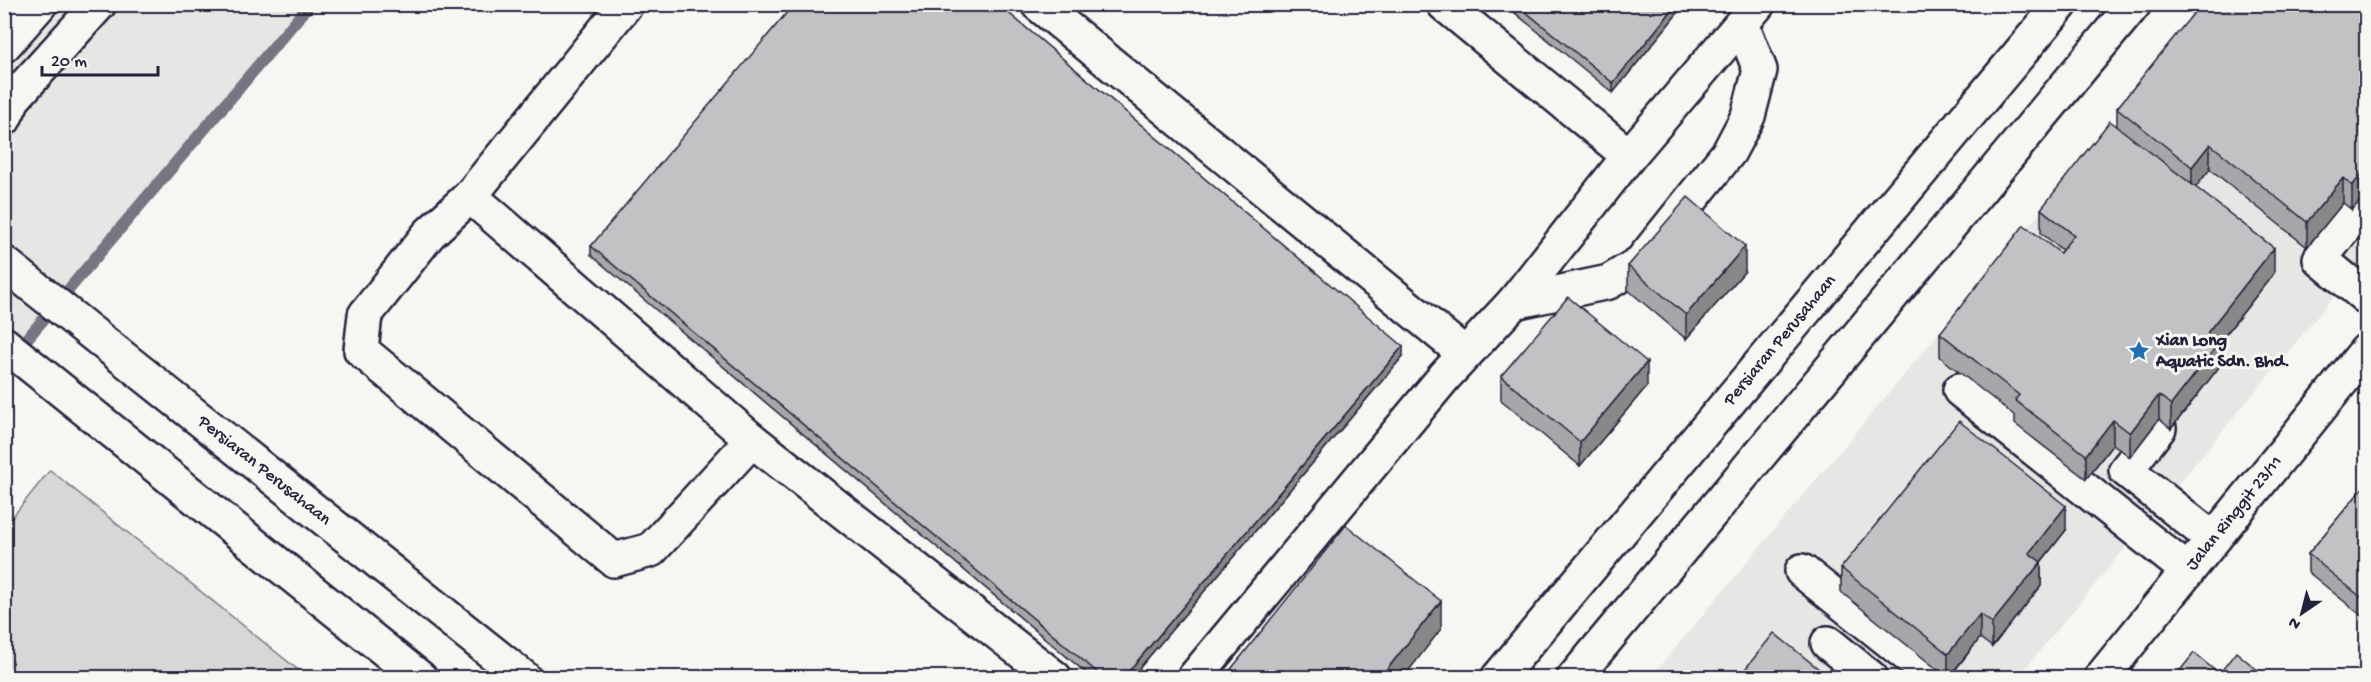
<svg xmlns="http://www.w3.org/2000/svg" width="2371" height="682" viewBox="0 0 2371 682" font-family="'Gochi Hand',sans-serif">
  <rect width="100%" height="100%" fill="#f6f6f2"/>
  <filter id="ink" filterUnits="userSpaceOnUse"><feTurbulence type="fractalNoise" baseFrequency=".0167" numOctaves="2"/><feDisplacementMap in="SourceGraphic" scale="12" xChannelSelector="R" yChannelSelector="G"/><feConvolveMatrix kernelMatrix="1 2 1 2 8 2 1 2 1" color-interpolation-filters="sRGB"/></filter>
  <g filter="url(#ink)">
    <!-- built -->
    <g fill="#e6e6e4">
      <polygon points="5,5 310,5 5,366"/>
      <polygon points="2214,5 2366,5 2366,258 2018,677 1650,678"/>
    </g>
    <!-- green -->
    <polygon fill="#d7d7d7" stroke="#7c7c89" stroke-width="1.5" points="50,470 307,677 5,677 5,526"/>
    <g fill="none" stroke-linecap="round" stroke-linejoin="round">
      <!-- stream -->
      <polyline stroke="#757583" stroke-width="12" points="4,366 310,4"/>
      <defs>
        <g id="minor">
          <polyline points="626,4 470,196 752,440 1055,678"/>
          <polyline points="1038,4 1465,354"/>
          <polyline points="1444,4 1629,156"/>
          <polyline points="4,45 40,4"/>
          <polyline points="4,109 99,4"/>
          <polyline points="470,196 429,234 365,315 361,350 614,560 651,550 752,440"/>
          <polyline points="2366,200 2320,259 2366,297"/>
          <polyline points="1514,302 1609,282 1641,262 1729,152 1748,116 1760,70 1742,24"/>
          <polyline points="1960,390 2188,571"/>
          <polyline points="2159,428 2126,470 2213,539"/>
          <polyline points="1802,571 1936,678"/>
          <polyline points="1828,643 1871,678"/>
          <polyline points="1194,678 1445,376 1514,302 1629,156 1758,4"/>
          <path id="s1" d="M2101 678 2366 351"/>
        </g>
        <g id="major">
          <polyline points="4,119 11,104"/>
          <path id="s2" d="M4 263 524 678"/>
          <polyline points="4,344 420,678"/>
          <path id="s3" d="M1498 678 2061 4"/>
          <polyline points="1574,678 2134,4"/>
        </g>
      </defs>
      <!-- minor casing -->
      <use href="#minor" stroke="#22223b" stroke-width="38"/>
      <!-- major casing -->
      <use href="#major" stroke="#22223b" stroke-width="38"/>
      <!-- minor -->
      <use href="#minor" stroke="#f6f6f2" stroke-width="33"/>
      <!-- major -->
      <use href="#major" stroke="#f6f6f2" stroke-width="33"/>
    </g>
    <!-- wall -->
    <g fill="#a7a7a9" stroke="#22223b" stroke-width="1.5">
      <polygon points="1504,4 1685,4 1613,93"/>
      <polygon points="2367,5 2367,193 2352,210 2343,203 2307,247 2210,169 2195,187 2274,273 2219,343 2219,367 2171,429 2159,419 2130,457 2113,444 2086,479 2015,424 2015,416 1940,357 1940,333 2060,253 2062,250 2041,233 2041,209 2117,126 2117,108 2212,7"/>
      <polygon points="591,246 1403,356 1131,678 1092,678 591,255"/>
      <polygon points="1628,266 1745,271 1686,339 1628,290"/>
      <polygon points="1501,376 1647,386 1580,466 1501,400"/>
      <polygon points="2367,483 2367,620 2308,572 2308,554"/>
      <polygon points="2066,530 2041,562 2041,586 1992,647 1980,638 1949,678 1948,678 1841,592 1841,568"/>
    </g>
    <!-- shaded-wall -->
    <g fill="#888889" stroke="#22223b" stroke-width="1.5">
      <polygon points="1677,4 1685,4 1613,93 1613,83"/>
      <polygon points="2210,144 2210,169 2192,192 2192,167"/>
      <polygon points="2367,168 2367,193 2352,210 2352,186"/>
      <polygon points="2343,178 2343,203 2307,247 2307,222"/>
      <polygon points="1745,246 1745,271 1686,339 1686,315"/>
      <polygon points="2274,248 2274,273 2207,358 2207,333"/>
      <polygon points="2219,343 2219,367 2171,429 2171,405"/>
      <polygon points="1403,346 1403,356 1131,678 1123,678"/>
      <polygon points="1647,362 1647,386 1580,466 1580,442"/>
      <polygon points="2159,395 2159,419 2130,457 2130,433"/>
      <polygon points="2113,420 2113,444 2086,479 2086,455"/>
      <polygon points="2066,506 2066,530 2029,577 2029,553"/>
      <polygon points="2041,562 2041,586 1992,647 1992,623"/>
      <polygon points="1441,601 1441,629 1403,678 1380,678"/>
      <polygon points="1980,614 1980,638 1948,678 1948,654"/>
    </g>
    <!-- building -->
    <g fill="#c2c2c4" stroke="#22223b" stroke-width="1.5">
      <polygon points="794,4 998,4 1403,346 1123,678 1104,678 591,246"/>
      <polygon points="1516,4 1677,4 1613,83"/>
      <polygon points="2201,4 2209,4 2212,7 2215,4 2367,5 2367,168 2352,186 2343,178 2307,222 2210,144 2192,167 2117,108"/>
      <polygon points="2110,121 2274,248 2207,333 2219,343 2171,405 2159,395 2130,433 2113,420 2086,455 2015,400 2019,395 1940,333 2024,225 2060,253 2074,235 2041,209"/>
      <polygon points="1688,197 1745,246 1686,315 1628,266"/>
      <polygon points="1568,297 1647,362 1580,442 1501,376"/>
      <polygon points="1959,421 2066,506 2029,553 2041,562 1992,623 1980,614 1948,654 1841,568"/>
      <polygon points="2367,483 2367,602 2308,554"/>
      <polygon points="1346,525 1441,601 1380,678 1224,678"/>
      <polygon points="1774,633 1830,678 1738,678"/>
      <polygon points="2236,652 2267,678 2174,678 2194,653 2219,674"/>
    </g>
  </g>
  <!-- icons -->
  <defs>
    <symbol id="sight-bare" viewBox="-9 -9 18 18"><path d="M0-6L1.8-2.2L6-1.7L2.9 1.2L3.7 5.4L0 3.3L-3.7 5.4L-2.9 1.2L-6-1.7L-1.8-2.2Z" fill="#1f6fb2" stroke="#f6f6f2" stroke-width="2.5" paint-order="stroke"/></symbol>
  </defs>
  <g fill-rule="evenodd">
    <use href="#sight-bare" x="2124" y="336" width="30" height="30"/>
  </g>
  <g text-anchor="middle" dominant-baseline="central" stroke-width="6" stroke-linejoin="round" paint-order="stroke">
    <!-- street labels -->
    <g font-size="18" fill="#22223b" stroke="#f6f6f2">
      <text stroke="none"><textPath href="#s3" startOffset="440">Persiaran Perusahaan</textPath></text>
      <text stroke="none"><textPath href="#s2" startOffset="333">Persiaran Perusahaan</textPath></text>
      <text stroke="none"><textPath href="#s1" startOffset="212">Jalan Ringgit 23/11</textPath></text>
    </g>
    <!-- poi labels -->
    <g font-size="18" font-weight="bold" fill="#22223b" stroke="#f6f6f2" text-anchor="start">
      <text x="2156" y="341">Xian Long<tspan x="2156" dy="21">Aquatic Sdn. Bhd.</tspan></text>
    </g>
  </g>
  <!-- margin -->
  <rect width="2371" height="682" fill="none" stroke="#f6f6f2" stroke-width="24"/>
  <rect x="12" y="12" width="2347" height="658" fill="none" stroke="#22223b" stroke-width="2" filter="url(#ink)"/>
  <!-- north arrow -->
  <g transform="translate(2302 613) rotate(215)" stroke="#f6f6f2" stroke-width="4.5" paint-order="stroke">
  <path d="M0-4.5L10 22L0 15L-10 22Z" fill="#22223b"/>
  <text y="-9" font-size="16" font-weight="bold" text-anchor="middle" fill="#22223b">N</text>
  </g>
  <!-- scale -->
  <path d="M42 66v9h116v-9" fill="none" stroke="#22223b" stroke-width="3"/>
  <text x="51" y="66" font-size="18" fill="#22223b" stroke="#f6f6f2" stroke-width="4.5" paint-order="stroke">20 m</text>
</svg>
